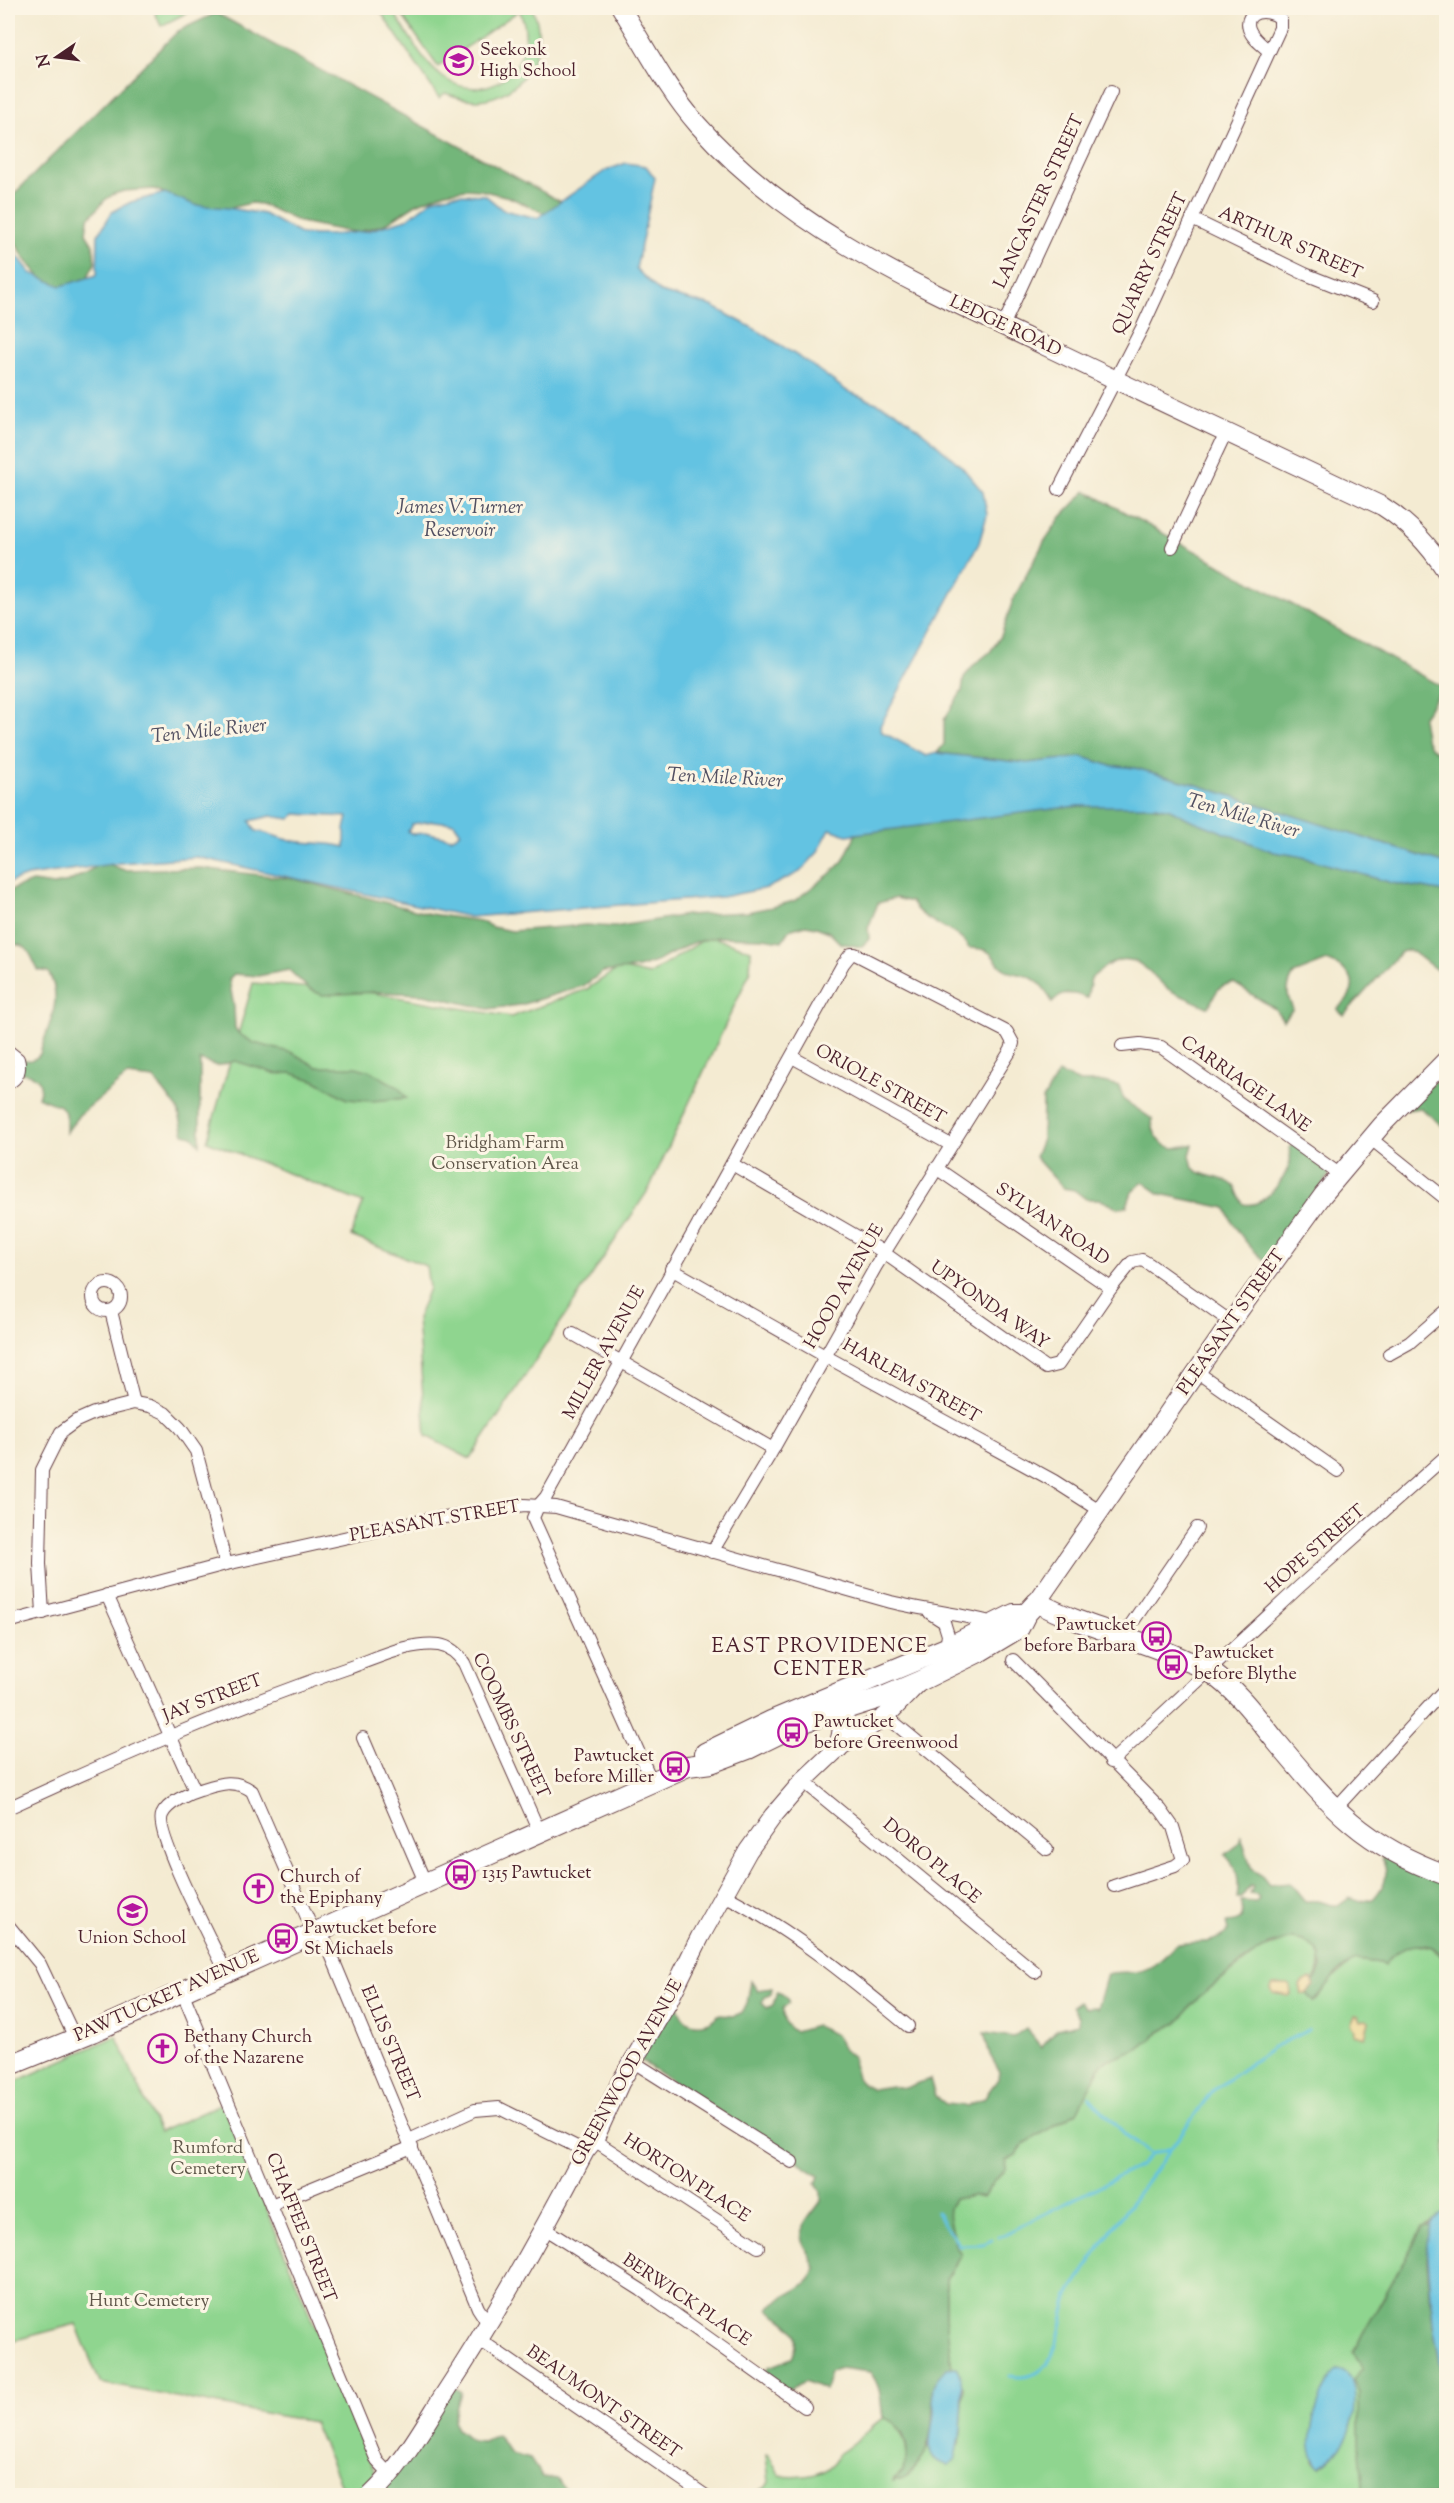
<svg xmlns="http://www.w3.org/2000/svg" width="1454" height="2503" viewBox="0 0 1454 2503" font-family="'Sorts Mill Goudy',serif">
  <rect width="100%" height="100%" fill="#fcf5e5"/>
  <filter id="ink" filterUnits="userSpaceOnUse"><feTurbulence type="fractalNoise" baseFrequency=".0167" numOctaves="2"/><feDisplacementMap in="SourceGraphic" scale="12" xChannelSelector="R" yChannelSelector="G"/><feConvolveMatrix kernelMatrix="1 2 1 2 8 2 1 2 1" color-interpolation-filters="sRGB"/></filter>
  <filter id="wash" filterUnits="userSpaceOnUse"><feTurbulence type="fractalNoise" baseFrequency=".008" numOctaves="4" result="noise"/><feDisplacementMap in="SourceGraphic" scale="24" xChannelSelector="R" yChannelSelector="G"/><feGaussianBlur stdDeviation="1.35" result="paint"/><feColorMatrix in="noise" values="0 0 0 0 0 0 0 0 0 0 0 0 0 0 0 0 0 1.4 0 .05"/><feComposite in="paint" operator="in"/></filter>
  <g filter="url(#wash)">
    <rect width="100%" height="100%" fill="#f4ebd2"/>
    <!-- green -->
    <g fill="#8fd58f" stroke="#6c7a5d" stroke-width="1.5" fill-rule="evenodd">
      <polygon points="153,8 196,8 161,26"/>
      <path d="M378 8H391C405 28 423 64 444 78 491 110 545 58 518 8H532C552 47 522 99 477 100 466 100 456 97 445 93L439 98Z"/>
      <polygon points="397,8 514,8 517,12 438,67"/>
      <polygon points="709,936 751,950 750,972 649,1189 470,1459 426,1436 417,1319 429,1288 426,1266 351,1236 363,1203 207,1141 253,983 374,993 511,1017 587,989 619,968 649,975"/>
      <path d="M1292 1939C1323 1943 1327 1963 1310 1987L1317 2000 1330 1981 1355 1960 1381 1963 1406 1946 1417 1945 1433 1948 1446 1961V2210C1437 2215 1433 2224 1423 2227L1353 2352 1363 2367 1355 2381 1359 2392 1364 2495 752 2496 766 2487 769 2482 766 2454 769 2455 780 2476C802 2478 831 2477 838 2454 856 2445 866 2429 883 2418L892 2420C907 2440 909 2446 904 2471L893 2479 912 2472 930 2443V2451L960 2445 964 2388 950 2363 946 2317V2279L961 2255 955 2244 948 2209 954 2199 973 2196 983 2198 994 2180 1005 2170 1006 2160 1016 2155 1024 2144 1077 2112 1101 2065 1107 2061 1138 2049 1160 2032 1177 2023 1199 1997 1260 1950ZM1314 2417 1352 2421C1348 2441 1336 2454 1321 2466L1314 2461 1312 2431Z"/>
      <polygon points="116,2036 159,2132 223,2103 377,2478 355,2495 345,2495 313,2422 100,2383 76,2324 8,2342 8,2085"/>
    </g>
    <!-- forest -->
    <g fill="#73b67a" stroke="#5e6a52" stroke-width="1.5">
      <polygon points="216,13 565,204 556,211 544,213 509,197 480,190 466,189 446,192 416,204 385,224 358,232 345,231 300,222 261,204 251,203 222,210 199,207 154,189 124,191 114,194 105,200 88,219 86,233 93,244 95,263 86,280 64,291 44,281 25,259 8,230 8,200 178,31"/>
      <polygon points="1086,491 1446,689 1437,696 1422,718 1425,736 1430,747 1438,753 1446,768 1446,864 1194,784 1135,768 1108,765 1083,757 1027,763 937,753 944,744 944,720 962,691 964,677 975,664 990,652 1001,636 1013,600 1044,542 1061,517"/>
      <path d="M1091 805H1140L1170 809 1189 819 1274 852 1299 856 1392 883 1446 892V977L1413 952 1409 950 1401 952 1344 1015 1337 1009C1362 989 1355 971 1327 961L1294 974C1286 987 1286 995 1293 1009L1283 1020 1275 1009 1234 983C1218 984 1215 993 1209 1007H1207C1199 1003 1173 993 1168 989 1151 975 1136 949 1110 964 1103 967 1097 974 1091 978L1087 998C1073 992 1063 991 1052 1003 1048 992 1039 980 1027 976 1021 974 1014 974 1008 971 990 963 1000 948 969 948 956 927 925 925 911 902L896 898 878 903 868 928 869 939 861 947 840 943 829 932 816 927 806 925 789 930 782 941 763 938 718 937 704 940 692 943 656 962 638 968 603 972 583 986 520 1005 488 1009 424 994 375 992 322 995 309 989 289 970 258 976 234 974 229 979 234 1007 235 1028 239 1034 254 1043 293 1053 317 1067H356L370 1071 398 1087 407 1098 371 1101 347 1099 316 1081 291 1073 277 1074 235 1061 217 1066 200 1060V1145L192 1136 184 1134 178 1109 154 1079 127 1076 79 1115 66 1133C67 1101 62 1109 38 1097 45 1079 34 1073 19 1073V1059C28 1061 35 1061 40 1054 47 1026 65 1000 48 972L38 970C29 953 29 942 8 945V891L32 882 54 885 69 882 104 862 124 870 200 868 295 879 430 914 480 921 492 927 512 931 586 925 614 927 686 915 747 912 772 907 794 901 831 873 843 861 856 834 1010 813Z"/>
      <polygon points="1446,1070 1446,1129 1421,1108 1407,1110"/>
      <path d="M1058 1073 1080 1082H1103L1119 1086 1124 1100 1152 1119C1152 1132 1159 1146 1174 1148 1181 1148 1187 1144 1193 1145L1190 1155 1193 1168C1204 1179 1223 1175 1234 1186 1238 1191 1239 1199 1244 1204 1263 1209 1285 1180 1290 1162 1291 1158 1290 1153 1289 1148L1298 1142 1333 1169 1269 1264C1250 1249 1235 1231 1226 1208L1160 1194 1143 1182 1132 1192 1127 1206 1118 1208 1099 1199H1086L1074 1190 1063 1188 1035 1157 1042 1139 1043 1100Z"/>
      <path d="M1241 1836 1252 1870 1261 1875 1269 1885 1290 1883 1305 1901C1309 1901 1317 1900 1321 1902 1333 1906 1338 1908 1349 1898L1360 1902 1373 1899C1385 1886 1390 1874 1382 1858L1389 1848 1446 1873V1961C1443 1957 1438 1950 1433 1948 1415 1939 1393 1951 1384 1966L1381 1963 1356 1960 1338 1972 1314 2002 1305 1991 1317 1978 1321 1967 1320 1956 1316 1949 1304 1941 1292 1939 1269 1945 1242 1962 1199 1997 1177 2023 1160 2032 1138 2049 1107 2061 1101 2065 1077 2112 1024 2144 1016 2155 1006 2160 1005 2170 994 2180 983 2198 973 2196 954 2199 948 2209 955 2244 961 2255 946 2279V2317L952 2368 932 2390C935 2422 931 2473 893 2481 896 2476 903 2473 905 2467 911 2448 904 2423 883 2418 880 2400 882 2387 870 2372L840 2368 830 2372 825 2390 806 2381 787 2390 764 2373 769 2367 792 2358C805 2329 788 2324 768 2309 782 2292 808 2292 816 2268 813 2259 806 2251 803 2242 798 2225 813 2214 821 2201V2192L816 2184 819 2176 638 2059 675 2002C679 2006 679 2011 682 2016 691 2029 709 2025 718 2015L734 2016 743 2012 747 2004 751 1981 757 1990 772 1988 771 1994 765 1997 762 2003 767 2008 773 2005 777 1992 782 1994 789 2000V2003L783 2008C782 2021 785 2025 795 2032L816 2026 836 2035 842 2048 852 2057 857 2078 861 2083 872 2089 891 2086 905 2088 930 2079 935 2096 946 2104 967 2106 984 2098 998 2079 999 2071 990 2055 984 2033 1013 2037 1026 2028 1041 2047 1057 2029 1078 2024 1079 2017 1072 2006 1079 2001 1085 2008 1095 2007 1097 2009 1107 1974C1117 1971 1126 1973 1136 1972 1151 1970 1166 1957 1175 1945 1197 1939 1208 1948 1229 1931L1227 1923C1243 1922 1245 1917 1241 1901L1256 1902 1259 1899 1256 1895 1250 1894 1253 1887 1250 1886 1241 1898H1237C1240 1882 1237 1866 1225 1855L1239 1844Z"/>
      <polygon points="1431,2225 1427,2261 1433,2324 1446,2395 1446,2495 1364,2495 1359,2441 1359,2392 1353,2380 1363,2367 1353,2352 1423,2227"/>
      <path d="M452 2386 461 2392 453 2420 457 2429 472 2441 483 2442 497 2435 511 2454 530 2459 542 2477 558 2479C570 2500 579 2493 600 2492 605 2492 609 2494 614 2495L372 2496Z"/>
    </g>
    <!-- sand -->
    <g fill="#eeda9e" stroke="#9c7c64" stroke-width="1.5">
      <polygon points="1312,1979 1314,1985 1306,1994 1302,1994 1300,1985 1304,1981"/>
      <polygon points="1273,1984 1287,1984 1290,1986 1291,1994 1288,1996 1273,1993 1271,1988"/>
      <polygon points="1355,2015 1359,2016 1361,2021 1366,2020 1369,2022 1365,2037 1354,2034 1355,2030 1351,2024"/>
    </g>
    <!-- water -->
    <g fill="#64c3e2" stroke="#577186" stroke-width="1.5" fill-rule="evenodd">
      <path d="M626 163 646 166 655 178 636 269 660 292 712 306 760 332 810 364 847 391 896 411 929 437 962 467 983 492 987 515 979 543 880 726 882 732 926 756 937 753 1027 763 1083 757 1108 765 1135 768 1194 784 1446 864V892L1392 883 1299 856 1274 852 1189 819 1170 809 1156 806H1077L847 835 830 829 817 853 800 872 767 888 722 897 470 917 197 857 120 863 27 876 8 883V244L31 273 61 286 97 275 98 235 112 212 131 202 165 193 195 205 228 208 264 214 302 235H332L367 231 407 219 433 199 454 194 485 195 503 210 537 218 605 171ZM296 814 348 817 345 829V847C328 842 311 844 293 841 281 839 269 833 256 831L250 821 271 816 290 819ZM433 821 454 823 461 833 451 838 429 833 412 834 408 832 412 824Z"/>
      <polygon points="1446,2210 1446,2395 1433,2324 1427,2243 1431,2225 1438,2215"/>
      <path d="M956 2367C968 2383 961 2441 955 2460L948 2465C919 2460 933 2432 934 2411 934 2403 931 2395 933 2387 935 2380 942 2374 947 2368Z"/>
      <path d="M1337 2370C1361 2373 1356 2413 1350 2431 1345 2446 1333 2457 1320 2466 1298 2446 1320 2389 1337 2370Z"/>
    </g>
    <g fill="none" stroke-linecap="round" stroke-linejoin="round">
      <!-- stream -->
      <g stroke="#64c3e2" stroke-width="3">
        <polyline points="1089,2097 1126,2135 1151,2154"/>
        <polyline points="936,2212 959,2245 983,2244 992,2240"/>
        <polyline points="999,2237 1139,2166 1151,2154 1168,2149"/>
        <path d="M1009 2376C1059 2385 1057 2331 1068 2298 1073 2284 1086 2273 1091 2259L1212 2091 1274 2047 1308 2030"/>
      </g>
    </g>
  </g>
  <g filter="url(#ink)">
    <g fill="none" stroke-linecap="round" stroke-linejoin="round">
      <defs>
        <g id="street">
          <polyline points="1192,219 1305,274 1373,301"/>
          <polyline points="1003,326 1111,92"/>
          <path d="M1059 489 1143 326 1280 28V18C1267 7 1243 11 1249 29 1252 38 1262 45 1269 51"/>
          <polyline points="1172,547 1226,432"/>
          <polyline points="1122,1046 1140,1044 1161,1047 1339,1174"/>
          <path d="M8 1051 18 1059C21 1069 18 1079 8 1083"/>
          <polyline points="792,1057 951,1145"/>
          <polyline points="1370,1138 1446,1199"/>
          <polyline points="732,1164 877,1248 1046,1368 1058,1365 1111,1288 1132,1262 1142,1260 1149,1264 1231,1322"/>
          <polyline points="936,1168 1111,1288"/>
          <polyline points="671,1269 825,1356 1054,1481 1101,1511"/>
          <circle cx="107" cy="1297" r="14"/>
          <polyline points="111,1311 134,1403"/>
          <polyline points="573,1334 773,1449"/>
          <polyline points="1389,1354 1409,1343 1446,1311"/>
          <polyline points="1197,1372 1338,1471"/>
          <polyline points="107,1595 195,1791"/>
          <polyline points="43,1613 40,1564 42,1470 61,1432 76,1421 94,1413 134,1403 150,1406 165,1413 180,1428 196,1451 226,1564"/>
          <polyline points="930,1613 944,1622 948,1635 946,1648"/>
          <path d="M8 1622 226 1564 425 1520 524 1505 556 1507 891 1602C927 1611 962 1614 997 1624"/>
          <polyline points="1123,1636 1197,1528"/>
          <polyline points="1013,1660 1161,1810 1173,1827 1183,1860 1175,1866 1114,1886"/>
          <polyline points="886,1716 1047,1849"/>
          <polyline points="363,1738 425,1882"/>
          <polyline points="1111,1762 1299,1587 1446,1456"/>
          <polyline points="803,1781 1035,1972"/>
          <polyline points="652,1782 533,1518 538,1506 546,1497 843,964 851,954 855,954 1007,1032 1013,1043 1011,1050 876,1266 768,1458 712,1552"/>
          <path d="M8 1808C119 1757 231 1708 348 1668 375 1659 410 1641 439 1645 451 1647 458 1654 464 1663L539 1831"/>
          <polyline points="1335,1809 1446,1688"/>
          <path d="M724 1895C791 1929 850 1978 908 2026"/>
          <polyline points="8,1925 40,1964 75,2038"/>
          <polyline points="320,1928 478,2308 489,2325"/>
          <path d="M225 1970C214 1946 154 1833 162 1815 167 1803 189 1793 200 1790 219 1784 234 1778 252 1791L313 1931"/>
          <polyline points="182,1991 377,2461 390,2475"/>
          <polyline points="632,2061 792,2162"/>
          <polyline points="409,2140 475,2110 499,2108 585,2151"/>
          <polyline points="594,2140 758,2247"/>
          <polyline points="271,2205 412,2147"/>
          <polyline points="545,2229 641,2290 805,2407"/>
          <polyline points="480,2340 706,2496"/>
        </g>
        <g id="secondary">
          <path d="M621 8C645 46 667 90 698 125 792 231 919 286 1045 346 1157 400 1270 453 1382 506 1409 523 1429 545 1446 571"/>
          <polyline points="1037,1602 1231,1322 1323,1195 1382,1125 1446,1060"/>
          <path d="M370 2496C401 2467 421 2431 443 2396 495 2317 541 2235 585 2151L594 2140 620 2083 667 2004 700 1937 748 1851 773 1816 803 1781 838 1748 886 1716 920 1681"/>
        </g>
        <g id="primary">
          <path d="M838 1748C845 1731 844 1716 838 1698"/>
          <polyline points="705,1753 771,1721 946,1648 1014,1614 1026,1614"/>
          <path d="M8 2066 92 2032 652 1782 688 1766 711 1763 748 1749 801 1723 883 1697 920 1681 979 1652 1019 1628 1026 1614 1037 1602C1083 1628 1137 1637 1185 1660 1193 1663 1202 1666 1209 1671 1236 1689 1255 1715 1275 1740 1331 1807 1362 1845 1446 1875"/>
        </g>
      </defs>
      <!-- street casing -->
      <use href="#street" stroke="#643e44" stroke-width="14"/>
      <!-- secondary casing -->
      <use href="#secondary" stroke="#643e44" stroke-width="20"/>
      <!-- primary casing -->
      <use href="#primary" stroke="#643e44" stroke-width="22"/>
      <!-- street -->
      <use href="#street" stroke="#fff" stroke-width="12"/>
      <!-- secondary -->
      <use href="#secondary" stroke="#fff" stroke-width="18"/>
      <!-- primary -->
      <use href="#primary" stroke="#fff" stroke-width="20"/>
    </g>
  </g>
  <!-- icons -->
  <defs>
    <symbol id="school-ring" viewBox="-11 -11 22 22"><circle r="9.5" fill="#fcf5e5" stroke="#b5179e" stroke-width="1.5"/><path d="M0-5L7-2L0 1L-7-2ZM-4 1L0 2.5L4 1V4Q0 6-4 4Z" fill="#b5179e"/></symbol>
    <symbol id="bus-ring" viewBox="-11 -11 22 22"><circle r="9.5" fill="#fcf5e5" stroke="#b5179e" stroke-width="1.5"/><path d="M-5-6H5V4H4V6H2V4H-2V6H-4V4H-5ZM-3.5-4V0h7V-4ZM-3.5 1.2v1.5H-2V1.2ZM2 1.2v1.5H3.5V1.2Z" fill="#b5179e"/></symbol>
    <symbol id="church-ring" viewBox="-11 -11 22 22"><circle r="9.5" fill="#fcf5e5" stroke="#b5179e" stroke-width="1.5"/><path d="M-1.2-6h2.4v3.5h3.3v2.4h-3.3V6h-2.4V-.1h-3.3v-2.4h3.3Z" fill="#b5179e"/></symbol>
  </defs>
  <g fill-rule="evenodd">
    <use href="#school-ring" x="442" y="44" width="33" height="33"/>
    <use href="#bus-ring" x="1140" y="1620" width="33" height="33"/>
    <use href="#bus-ring" x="1156" y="1648" width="33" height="33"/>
    <use href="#bus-ring" x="776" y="1716" width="33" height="33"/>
    <use href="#bus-ring" x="658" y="1750" width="33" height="33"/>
    <use href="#bus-ring" x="444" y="1858" width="33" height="33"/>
    <use href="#church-ring" x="242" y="1872" width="33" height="33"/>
    <use href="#school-ring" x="116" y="1894" width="33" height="33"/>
    <use href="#bus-ring" x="266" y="1922" width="33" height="33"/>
    <use href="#church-ring" x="146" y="2032" width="33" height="33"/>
  </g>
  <g text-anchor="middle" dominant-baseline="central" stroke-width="6" stroke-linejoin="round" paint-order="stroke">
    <!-- poi labels -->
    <g font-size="18" fill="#4a1f2b" stroke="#fcf5e5" text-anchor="start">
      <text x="480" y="51">Seekonk<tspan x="480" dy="21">High School</tspan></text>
      <text x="1136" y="1626" text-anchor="end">Pawtucket<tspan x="1136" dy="21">before Barbara</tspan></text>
      <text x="1194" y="1654">Pawtucket<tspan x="1194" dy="21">before Blythe</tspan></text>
      <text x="814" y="1723">Pawtucket<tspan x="814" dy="21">before Greenwood</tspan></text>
      <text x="654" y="1757" text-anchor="end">Pawtucket<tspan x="654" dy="21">before Miller</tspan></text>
      <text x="482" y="1874">1315 Pawtucket</text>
      <text x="280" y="1878">Church of<tspan x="280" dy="21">the Epiphany</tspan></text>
      <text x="304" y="1929">Pawtucket before<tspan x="304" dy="21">St Michaels</tspan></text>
      <text x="132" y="1939" text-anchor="middle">Union School</text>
      <text x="184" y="2038">Bethany Church<tspan x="184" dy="21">of the Nazarene</tspan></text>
    </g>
    <!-- street labels -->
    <g font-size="18" fill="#4a1f2b" stroke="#fcf5e5">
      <text transform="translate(1040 202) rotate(-65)">LANCASTER STREET</text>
      <text transform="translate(1290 244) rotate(24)">ARTHUR STREET</text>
      <text transform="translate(1151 264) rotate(-65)">QUARRY STREET</text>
      <text transform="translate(1005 327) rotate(25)">LEDGE ROAD</text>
      <text transform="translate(880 1085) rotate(29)">ORIOLE STREET</text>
      <text transform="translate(1245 1085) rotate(35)">CARRIAGE LANE</text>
      <text transform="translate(1052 1225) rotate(34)">SYLVAN ROAD</text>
      <text transform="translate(845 1287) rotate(-60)">HOOD AVENUE</text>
      <text transform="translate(989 1306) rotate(35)">UPYONDA WAY</text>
      <text transform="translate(1232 1323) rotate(-55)">PLEASANT STREET</text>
      <text transform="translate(605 1353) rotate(-61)">MILLER AVENUE</text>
      <text transform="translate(911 1382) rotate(29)">HARLEM STREET</text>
      <text transform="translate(435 1522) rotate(-10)">PLEASANT STREET</text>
      <text transform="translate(1316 1550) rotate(-41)">HOPE STREET</text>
      <text transform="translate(213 1699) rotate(-21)">JAY STREET</text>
      <text transform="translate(510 1726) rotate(65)">COOMBS STREET</text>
      <text transform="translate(931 1862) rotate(40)">DORO PLACE</text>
      <text transform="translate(167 1997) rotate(-24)">PAWTUCKET AVENUE</text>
      <text transform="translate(389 2044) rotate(67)">ELLIS STREET</text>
      <text transform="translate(628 2073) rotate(-61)">GREENWOOD AVENUE</text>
      <text transform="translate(686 2179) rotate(33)">HORTON PLACE</text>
      <text transform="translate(300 2228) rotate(68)">CHAFFEE STREET</text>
      <text transform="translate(686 2301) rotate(34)">BERWICK PLACE</text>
      <text transform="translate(603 2403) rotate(35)">BEAUMONT STREET</text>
    </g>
    <!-- park labels -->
    <g font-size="18" fill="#5f5649" stroke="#fcf5e5">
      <text x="505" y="1144">Bridgham Farm<tspan x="505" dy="21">Conservation Area</tspan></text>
      <text x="208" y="2149">Rumford<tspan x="208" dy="21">Cemetery</tspan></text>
      <text x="149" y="2302">Hunt Cemetery</text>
    </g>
    <!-- water labels -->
    <g font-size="20" font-style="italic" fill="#525062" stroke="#fcf5e5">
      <text x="460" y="508">James V. Turner<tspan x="460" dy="23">Reservoir</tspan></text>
      <text transform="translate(209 732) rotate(-6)">Ten Mile River</text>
      <text transform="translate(725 779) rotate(3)">Ten Mile River</text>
      <text transform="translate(1243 817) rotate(16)">Ten Mile River</text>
    </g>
    <!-- neighbourhood labels -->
    <g font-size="20" letter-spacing="1.5" fill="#4a1f2b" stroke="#fcf5e5">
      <text x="820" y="1647">EAST PROVIDENCE<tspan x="820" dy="23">CENTER</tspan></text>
    </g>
  </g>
  <!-- margin -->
  <rect width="1454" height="2503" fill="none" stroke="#fcf5e5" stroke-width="30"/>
  <!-- north arrow -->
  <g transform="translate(57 57) rotate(256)" stroke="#fcf5e5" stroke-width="4.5" paint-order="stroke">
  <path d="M0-4.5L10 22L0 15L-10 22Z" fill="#4a1f2b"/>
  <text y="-9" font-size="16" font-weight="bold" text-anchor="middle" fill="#4a1f2b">N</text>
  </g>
</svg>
